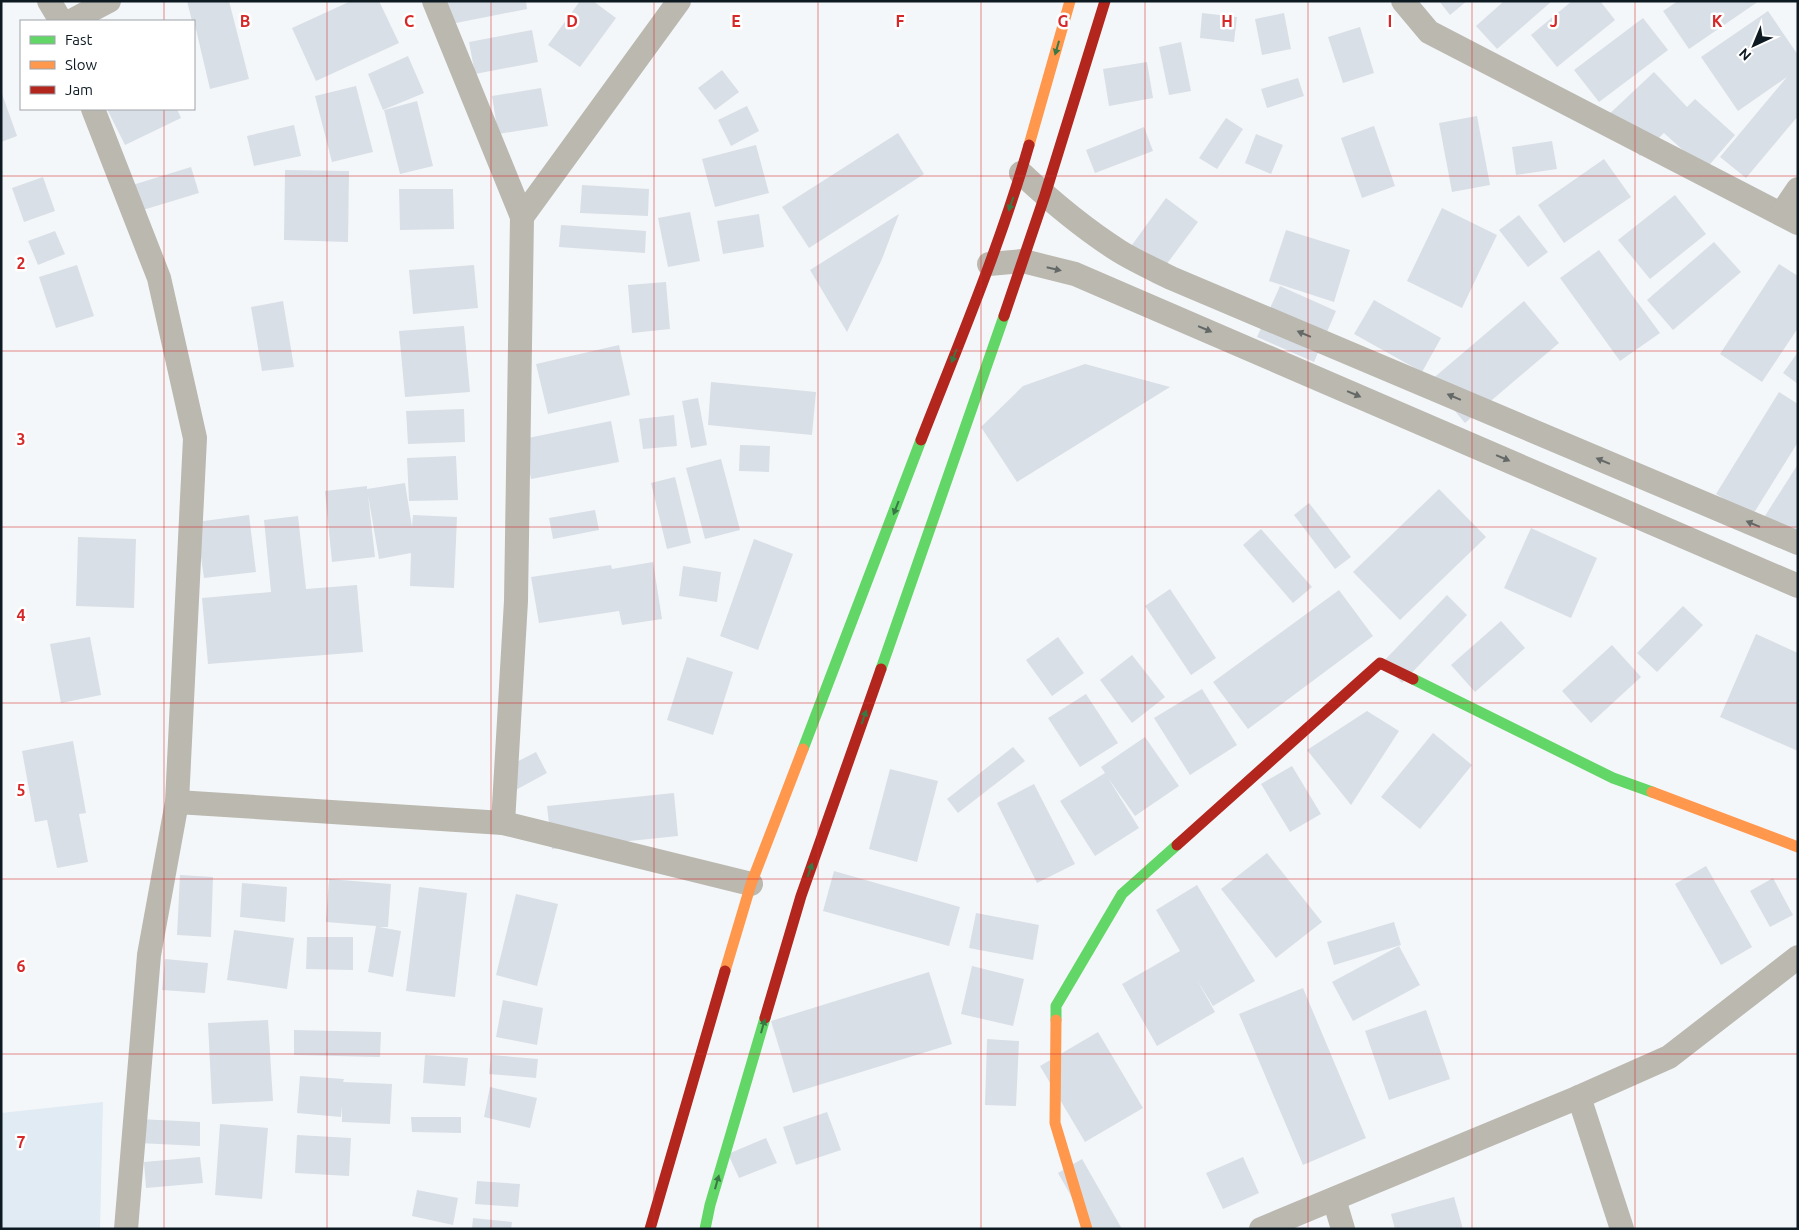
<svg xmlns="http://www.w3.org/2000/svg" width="1799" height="1230" viewBox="0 0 1799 1230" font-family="Ubuntu,sans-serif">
  <rect width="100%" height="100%" fill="#f4f7fa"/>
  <!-- built -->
  <polygon fill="#e1ebf3" points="103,1102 100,1229 1,1229 1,1113"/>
  <!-- building -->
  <g fill="#d8dfe6">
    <polygon points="187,1 229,1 249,79 210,89 194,21 192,21"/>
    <polygon points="351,1 379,1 399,43 316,81 292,28"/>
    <polygon points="436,1 526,1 527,9 441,26"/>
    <polygon points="580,1 593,1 616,18 580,67 548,45"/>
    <polygon points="1439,1 1467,1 1450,15"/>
    <polygon points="1504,1 1552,1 1497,49 1476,26"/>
    <polygon points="1572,1 1600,1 1615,20 1557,67 1531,35"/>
    <polygon points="1678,1 1759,1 1689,49 1663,11"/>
    <polygon points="1768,11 1798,55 1798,116 1746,178 1720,157 1787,77 1738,111 1701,57"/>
    <polygon points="1202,13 1237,17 1234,42 1200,38"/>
    <polygon points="1284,13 1291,49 1262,55 1255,19"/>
    <polygon points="1643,18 1668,50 1599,102 1574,70"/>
    <polygon points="1360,27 1374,73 1343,83 1328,37"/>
    <polygon points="532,30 538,62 475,74 469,42"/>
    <polygon points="1181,42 1191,91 1169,95 1159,47"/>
    <polygon points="408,56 424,93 383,110 368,74"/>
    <polygon points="1147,62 1153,98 1109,106 1103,69"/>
    <polygon points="722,70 739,92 715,110 698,88"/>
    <polygon points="1654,72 1687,107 1695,99 1735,135 1705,170 1664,133 1640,156 1605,118"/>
    <polygon points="1298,78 1304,96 1267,108 1261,89"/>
    <polygon points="356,86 373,152 332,162 315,96"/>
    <polygon points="541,88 548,126 498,134 492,96"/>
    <polygon points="1,91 17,136 1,142"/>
    <polygon points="417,101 433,166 400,174 384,110"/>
    <polygon points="747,106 759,131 731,146 718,120"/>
    <polygon points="107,109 177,109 181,118 125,145"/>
    <polygon points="1477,116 1490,185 1452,192 1439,123"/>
    <polygon points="1226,118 1243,129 1217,169 1199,158"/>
    <polygon points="294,125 301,156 254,166 247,136"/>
    <polygon points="1374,126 1395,186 1362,198 1341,138"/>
    <polygon points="1144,127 1153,151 1095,173 1086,150"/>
    <polygon points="898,133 924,174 809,248 782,207"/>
    <polygon points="1256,134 1283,145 1271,174 1245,163"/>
    <polygon points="1552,141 1557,169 1516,175 1512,147"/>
    <polygon points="756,145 769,193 715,207 702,159"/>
    <polygon points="1604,159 1631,197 1564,243 1538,205"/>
    <polygon points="191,167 199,193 133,213 126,187"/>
    <polygon points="285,170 349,171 348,242 284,240"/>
    <polygon points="43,177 55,211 24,222 12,188"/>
    <polygon points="582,185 649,189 648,216 580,213"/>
    <polygon points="399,189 453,189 454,229 400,230"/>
    <polygon points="1675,195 1706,234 1650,279 1618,240"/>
    <polygon points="1166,198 1198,222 1163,269 1132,245"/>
    <polygon points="1442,208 1497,235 1462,308 1407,281"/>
    <polygon points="690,212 700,261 668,267 658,218"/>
    <polygon points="759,214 764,247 723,254 717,221"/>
    <polygon points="899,214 882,259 847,332 810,270"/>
    <polygon points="1519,215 1548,252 1528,267 1499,230"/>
    <polygon points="561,225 646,231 645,253 559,247"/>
    <polygon points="1286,230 1350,250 1334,302 1269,281"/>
    <polygon points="55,231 65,254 38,265 28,241"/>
    <polygon points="1714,242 1741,272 1673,330 1647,300"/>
    <polygon points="1599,250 1660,333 1620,361 1560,278"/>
    <polygon points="1779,264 1798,276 1798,328 1762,382 1720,354"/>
    <polygon points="77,265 94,316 56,328 39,277"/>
    <polygon points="474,265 478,308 413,314 409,270"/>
    <polygon points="666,282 670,329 632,333 628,285"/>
    <polygon points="1280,286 1336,311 1314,362 1257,337"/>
    <polygon points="1374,300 1441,338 1422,372 1354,334"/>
    <polygon points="283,301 294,367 262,371 251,307"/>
    <polygon points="1524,301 1559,343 1465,423 1430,381"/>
    <polygon points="464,326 470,392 405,397 399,331"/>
    <polygon points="619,345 630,395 548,414 536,364"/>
    <polygon points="1798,352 1798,384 1783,373"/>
    <polygon points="1085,364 1170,387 1017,482 981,427 1023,386"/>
    <polygon points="711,382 816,392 812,435 708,425"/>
    <polygon points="1779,392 1798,404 1798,442 1752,516 1716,494"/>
    <polygon points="698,398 707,445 691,448 682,401"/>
    <polygon points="464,409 465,442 408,444 406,411"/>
    <polygon points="674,415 677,446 643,449 639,419"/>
    <polygon points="611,421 619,462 531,479 523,439"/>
    <polygon points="740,445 770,446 769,472 739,471"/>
    <polygon points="456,456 458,500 409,501 407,458"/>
    <polygon points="721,459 740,530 705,539 686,468"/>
    <polygon points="1798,464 1798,541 1763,519"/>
    <polygon points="675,477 691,543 667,549 651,483"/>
    <polygon points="405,483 412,527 413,515 457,517 454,588 410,586 411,553 379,559 368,495 375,557 332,562 325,491 367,486 367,489"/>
    <polygon points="1439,489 1486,537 1400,620 1353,572"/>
    <polygon points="1309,503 1351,557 1335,569 1294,515"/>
    <polygon points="595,510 599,530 553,539 549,518"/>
    <polygon points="249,515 256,572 204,578 196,522"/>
    <polygon points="298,516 306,589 357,585 363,652 208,664 202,598 271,592 264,520"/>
    <polygon points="1531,528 1597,558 1571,618 1504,588"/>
    <polygon points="1261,529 1312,587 1293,603 1243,545"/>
    <polygon points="78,537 136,539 134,608 76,606"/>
    <polygon points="754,539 793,554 758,650 720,636"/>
    <polygon points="653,562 662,619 622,625 619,611 539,623 531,577 611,565 612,569"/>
    <polygon points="683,566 721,572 717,602 679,596"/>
    <polygon points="1170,589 1216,658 1191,675 1145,606"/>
    <polygon points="1339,590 1373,636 1248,729 1213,682"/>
    <polygon points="1447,595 1467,615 1402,683 1382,663"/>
    <polygon points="1683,606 1703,625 1657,672 1637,653"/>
    <polygon points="1501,621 1525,648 1475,692 1451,665"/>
    <polygon points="1756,634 1798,653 1798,751 1720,717"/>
    <polygon points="90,637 101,695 61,703 50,644"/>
    <polygon points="1058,637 1084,673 1052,696 1026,660"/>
    <polygon points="1612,645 1641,677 1591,723 1562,691"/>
    <polygon points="1132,655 1165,697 1132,723 1100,680"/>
    <polygon points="687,657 733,672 713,735 667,720"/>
    <polygon points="1202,689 1237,745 1190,775 1154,718"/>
    <polygon points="1086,694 1118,743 1080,767 1048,718"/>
    <polygon points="1367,711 1399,731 1351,805 1307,750"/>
    <polygon points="1433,733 1472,765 1420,829 1381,797"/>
    <polygon points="1145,737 1179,786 1135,816 1108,778 1139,828 1095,856 1060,801 1105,773 1101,767"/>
    <polygon points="73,741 86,813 79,814 88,862 57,868 47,820 35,822 22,751"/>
    <polygon points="1013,747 1025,761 958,813 947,799"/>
    <polygon points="536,752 547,773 512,792 501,770"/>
    <polygon points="1292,766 1321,814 1290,832 1261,784"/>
    <polygon points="890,769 938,781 917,862 869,849"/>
    <polygon points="1034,784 1075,864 1037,883 997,803"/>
    <polygon points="674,793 678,836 552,849 547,806"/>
    <polygon points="1267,853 1322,922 1276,958 1221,889"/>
    <polygon points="1706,866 1752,947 1721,965 1675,884"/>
    <polygon points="834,871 960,907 949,946 823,911"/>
    <polygon points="180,875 213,877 211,937 177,935"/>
    <polygon points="1773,878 1793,915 1770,927 1750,891"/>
    <polygon points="329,879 391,884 388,927 379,927 401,931 393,977 368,972 376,926 326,922"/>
    <polygon points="242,883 287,887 285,922 240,917"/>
    <polygon points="1197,885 1255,981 1213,1006 1197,980 1215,1012 1157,1046 1122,984 1180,951 1156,910"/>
    <polygon points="419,887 467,893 455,997 406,991"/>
    <polygon points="516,894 558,904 537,986 496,975"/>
    <polygon points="976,913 1039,925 1033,960 969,948"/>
    <polygon points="1394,922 1401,945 1334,965 1327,942"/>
    <polygon points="234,930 294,938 287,989 227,980"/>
    <polygon points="307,937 353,937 353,970 306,969"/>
    <polygon points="1399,946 1420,985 1353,1021 1332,982"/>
    <polygon points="165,959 208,963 205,993 162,990"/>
    <polygon points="972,966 1024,979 1013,1026 961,1014"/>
    <polygon points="929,972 952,1044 793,1093 771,1021"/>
    <polygon points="1303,988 1366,1138 1303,1165 1239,1014"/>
    <polygon points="503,1000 543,1008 537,1045 496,1037"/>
    <polygon points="1426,1010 1450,1079 1389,1100 1365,1031"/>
    <polygon points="268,1020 273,1101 212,1104 208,1023"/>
    <polygon points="294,1030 381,1032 380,1057 294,1055"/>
    <polygon points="1098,1032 1143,1108 1085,1142 1040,1066"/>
    <polygon points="987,1039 1019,1041 1016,1106 985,1105"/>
    <polygon points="425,1055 468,1058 465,1086 423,1083"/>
    <polygon points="491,1055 538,1059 536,1078 489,1074"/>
    <polygon points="300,1076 344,1079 343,1082 392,1084 390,1124 342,1122 342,1106 341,1117 297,1113"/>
    <polygon points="490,1087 537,1098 530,1128 484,1117"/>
    <polygon points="827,1112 841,1150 796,1165 783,1127"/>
    <polygon points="411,1117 461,1117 461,1133 412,1132"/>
    <polygon points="139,1119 200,1122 200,1146 138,1143"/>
    <polygon points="220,1124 268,1128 262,1199 215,1195"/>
    <polygon points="297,1135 351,1138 349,1176 295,1173"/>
    <polygon points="766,1138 777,1163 739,1178 728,1154"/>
    <polygon points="200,1157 203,1183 146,1188 144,1162"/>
    <polygon points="1243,1157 1259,1193 1223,1209 1206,1173"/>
    <polygon points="1082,1159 1122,1229 1090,1229 1058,1173"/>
    <polygon points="477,1181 520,1184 518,1207 475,1204"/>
    <polygon points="417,1190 458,1198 453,1225 412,1216"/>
    <polygon points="1454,1197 1463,1229 1395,1229 1391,1214"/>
    <polygon points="473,1218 512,1222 511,1229 472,1229"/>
  </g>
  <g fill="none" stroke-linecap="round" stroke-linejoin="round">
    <!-- street -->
    <g stroke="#bab8af" stroke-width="24">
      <polyline points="49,1 61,21"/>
      <polyline points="434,1 522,217 516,601 503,823"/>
      <polyline points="1403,1 1429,32 1798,223"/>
      <polyline points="71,21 109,1"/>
      <polyline points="93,109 159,278 195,438 177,802 149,955 126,1229"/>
      <path d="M1021 173C1052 202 1083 228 1119 251 1135 261 1153 269 1171 278L1798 543"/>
      <polyline points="1781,214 1798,189"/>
      <polyline points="522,217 679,1"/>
      <polyline points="989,264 1023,261 1075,274 1798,586"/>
      <polyline points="177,802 503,823 751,884"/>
      <polyline points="1579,1097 1622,1229"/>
      <polyline points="1334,1199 1343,1229"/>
      <polyline points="1261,1229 1579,1097 1669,1057 1798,957"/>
    </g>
    <!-- fast -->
    <g stroke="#63d668" stroke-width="11">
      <polyline points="881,669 1004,316"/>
      <polyline points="1413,679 1613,778 1652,792"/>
      <polyline points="803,749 921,440"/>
      <polyline points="1056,1020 1056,1006 1122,894 1177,845"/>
      <polyline points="705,1229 710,1205 765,1018"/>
    </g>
    <!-- slow -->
    <g stroke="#ff974d" stroke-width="11">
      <polyline points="1029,145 1070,1"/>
      <polyline points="1652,792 1798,847"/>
      <polyline points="725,971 751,884 803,749"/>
      <polyline points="1056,1020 1055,1123 1087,1229"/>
    </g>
    <!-- jam -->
    <g stroke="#b3261e" stroke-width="11">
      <polyline points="1004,316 1045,195 1105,1"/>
      <path d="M921 440C959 343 1000 246 1029 145"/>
      <polyline points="1177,845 1380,663 1413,679"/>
      <polyline points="765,1018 801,896 881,669"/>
      <polyline points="650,1229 725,971"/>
    </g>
  </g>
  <!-- one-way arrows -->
  <defs><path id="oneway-solid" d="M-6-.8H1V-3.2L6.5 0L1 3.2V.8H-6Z" transform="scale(1.25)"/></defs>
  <g fill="#387845">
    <use href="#oneway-solid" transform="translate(1057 48) rotate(106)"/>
    <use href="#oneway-solid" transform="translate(1011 204) rotate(109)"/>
    <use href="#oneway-solid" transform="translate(954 356) rotate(111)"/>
    <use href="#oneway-solid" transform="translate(896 508) rotate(111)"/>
    <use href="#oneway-solid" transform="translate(864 717) rotate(-71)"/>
    <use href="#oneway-solid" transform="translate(810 870) rotate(-71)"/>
    <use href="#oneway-solid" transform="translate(763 1026) rotate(-74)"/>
    <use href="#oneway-solid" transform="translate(717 1182) rotate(-74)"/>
  </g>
  <g fill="#646968">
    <use href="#oneway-solid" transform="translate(1054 269) rotate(13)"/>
    <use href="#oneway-solid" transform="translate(1205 329) rotate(23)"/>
    <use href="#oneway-solid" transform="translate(1304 334) rotate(-157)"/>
    <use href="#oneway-solid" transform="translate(1354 394) rotate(23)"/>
    <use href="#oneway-solid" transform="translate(1454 397) rotate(-157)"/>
    <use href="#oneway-solid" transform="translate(1503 458) rotate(23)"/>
    <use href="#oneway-solid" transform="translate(1603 461) rotate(-157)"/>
    <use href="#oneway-solid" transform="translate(1753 524) rotate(-157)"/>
  </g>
  <!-- grid -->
  <path fill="none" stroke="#d62828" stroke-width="1" stroke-opacity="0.55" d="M164 1V21M327 1V1229M491 1V1229M654 1V1229M818 1V1229M981 1V1229M1145 1V1229M1308 1V1229M1472 1V1229M1635 1V1229M164 109V1229M1 176H1798M1 351H1798M1 527H1798M1 703H1798M1 879H1798M1 1054H1798"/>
  <g font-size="16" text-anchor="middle" font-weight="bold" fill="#d62828" stroke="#fff" stroke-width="5" stroke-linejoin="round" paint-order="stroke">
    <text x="245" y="27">B</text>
    <text x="409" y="27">C</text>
    <text x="572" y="27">D</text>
    <text x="736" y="27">E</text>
    <text x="900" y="27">F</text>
    <text x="1063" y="27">G</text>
    <text x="1227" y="27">H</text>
    <text x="1390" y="27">I</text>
    <text x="1554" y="27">J</text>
    <text x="1717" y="27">K</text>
    <text x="21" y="269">2</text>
    <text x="21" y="445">3</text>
    <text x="21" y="621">4</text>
    <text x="21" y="796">5</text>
    <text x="21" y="972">6</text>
    <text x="21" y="1148">7</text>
  </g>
  <!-- border -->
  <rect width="1799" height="1230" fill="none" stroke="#0d1a22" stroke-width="5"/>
  <!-- legend -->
  <rect x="20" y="20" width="175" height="90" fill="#ffffff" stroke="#9ea3a7"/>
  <rect x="30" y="36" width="25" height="8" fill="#63d668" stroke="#9ea3a7"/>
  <text x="65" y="45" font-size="15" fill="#0d1a22">Fast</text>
  <rect x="30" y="61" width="25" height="8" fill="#ff974d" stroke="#9ea3a7"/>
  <text x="65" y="70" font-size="15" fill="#0d1a22">Slow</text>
  <rect x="30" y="86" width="25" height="8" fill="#b3261e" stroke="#9ea3a7"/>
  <text x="65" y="95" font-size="15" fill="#0d1a22">Jam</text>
  <!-- north arrow -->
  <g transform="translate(1754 45) rotate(224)" stroke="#ffffff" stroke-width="4" paint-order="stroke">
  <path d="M0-4L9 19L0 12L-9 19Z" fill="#0d1a22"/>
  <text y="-8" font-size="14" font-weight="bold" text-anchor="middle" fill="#0d1a22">N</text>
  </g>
</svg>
